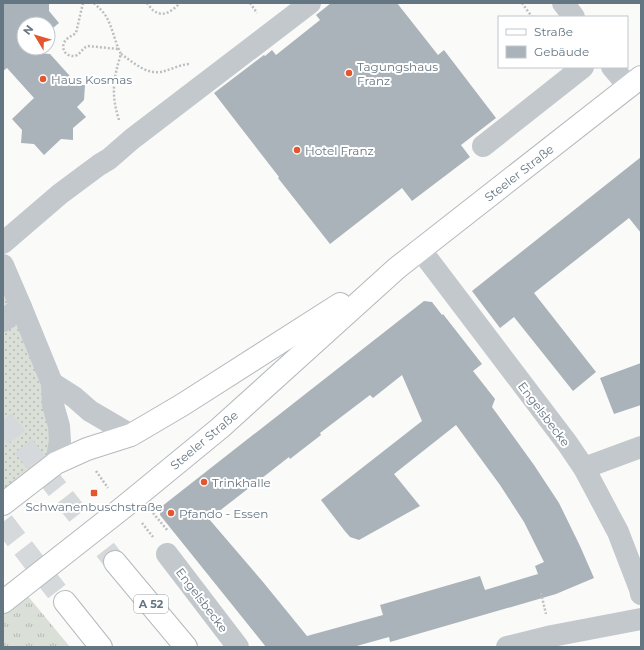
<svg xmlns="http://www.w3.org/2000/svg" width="644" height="650" viewBox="0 0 644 650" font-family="Montserrat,sans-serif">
  <defs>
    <pattern id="grass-tufts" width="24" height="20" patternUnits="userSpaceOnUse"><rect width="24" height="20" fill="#dadfd7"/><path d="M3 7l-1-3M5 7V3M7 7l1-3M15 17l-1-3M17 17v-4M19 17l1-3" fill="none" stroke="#b4b9b4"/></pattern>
    <pattern id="garden-dots" width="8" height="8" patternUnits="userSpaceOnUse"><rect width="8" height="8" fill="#dadfd7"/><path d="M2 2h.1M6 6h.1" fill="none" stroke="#b4b9b4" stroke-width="1.8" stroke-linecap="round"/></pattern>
  </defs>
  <rect width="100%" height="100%" fill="#fafaf8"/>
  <!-- grass -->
  <polygon fill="url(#grass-tufts)" points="22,589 70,647 3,647 3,603"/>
  <!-- garden -->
  <polygon fill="url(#garden-dots)" points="3,273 62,440 3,502"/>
  <!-- building -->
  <g fill="#aab3b9" fill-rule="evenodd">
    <polygon points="3,3 49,3 49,11 59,23 48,32 48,24 24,24 24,48 30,48 25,52 50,54 78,85 85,85 84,100 77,107 86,117 73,128 73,140 61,139 44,155 34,144 21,143 22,130 12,119 34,98 7,68 3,71"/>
    <polygon points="331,3 397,3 438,55 444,50 496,118 461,145 470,157 412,201 402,188 330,244 278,178 279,177 214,93 264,55 265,56 272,50 276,55 320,20 316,15"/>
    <polygon points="641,157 641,233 629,218 534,293 596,372 573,391 514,317 500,328 472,291"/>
    <path d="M424 301 432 302 442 315 443 314 482 364 473 371 495 399 492 407 534 465 559 503 580 546 594 578 556 594 390 642 389 637 353 647H266L160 515 161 507ZM402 375 422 421 321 500 344 530 350 537 359 540 420 506 394 474 456 425 500 485 524 522 544 562 535 566 538 574 485 590 480 576 380 605 383 615 307 636 263 582 209 519 289 457 290 459 321 435 320 433 370 395 373 398Z"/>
    <polygon points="641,363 641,405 614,414 600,378"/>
  </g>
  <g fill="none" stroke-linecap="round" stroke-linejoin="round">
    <!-- highway-tunnel -->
    <g stroke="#d5d9db" stroke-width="22" stroke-dasharray="22 11" stroke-linecap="butt">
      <polyline points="3,420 115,562"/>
      <polyline points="3,522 65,602"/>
    </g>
    <defs>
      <g id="major">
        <polyline points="3,504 56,463 87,449 131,435 182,405 340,304"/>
        <polyline points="3,602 125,506 220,428 397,268 641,77"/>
      </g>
      <g id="highway">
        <polyline points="115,562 186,647"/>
        <polyline points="65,602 101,647"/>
      </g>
    </defs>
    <!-- major casing -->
    <use href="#major" stroke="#b5babe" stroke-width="24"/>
    <!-- highway casing -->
    <use href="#highway" stroke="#b4b9bd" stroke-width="24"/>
    <!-- path -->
    <g stroke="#bbbfc2" stroke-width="2.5" stroke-dasharray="2 2" stroke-linecap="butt">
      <path d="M83 3 76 33C72 36 68 37 65 41 60 49 66 57 75 56 81 54 82 48 88 46L118 49"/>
      <path d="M94 3C99 8 104 12 107 18 113 29 115 43 121 54 113 79 111 95 119 120"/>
      <path d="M147 3C149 5 151 9 154 11 164 18 173 10 180 3"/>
      <polyline points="250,3 257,13"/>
      <polyline points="522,3 532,17"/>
      <path d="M121 54C133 62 145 74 161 72 170 70 179 65 189 64"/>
      <polyline points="96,471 108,488"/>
      <polyline points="153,513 168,531"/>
      <polyline points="142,523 153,537"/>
      <polyline points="541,593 546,614"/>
    </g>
    <!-- minor -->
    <g stroke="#c3c8cc" stroke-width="22">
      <polyline points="563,3 574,17"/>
      <polyline points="612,67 629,87"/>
      <polyline points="483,146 583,67"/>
      <polyline points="3,243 60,194 99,165 109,159 132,139 310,3"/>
      <polyline points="420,249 567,443 584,468 618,532 640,589 641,594"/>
      <polyline points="3,265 21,307 52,383 53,405 59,426 60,441 56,463"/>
      <polyline points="3,321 21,307"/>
      <polyline points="52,383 74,397 90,411 131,435"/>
      <polyline points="584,468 641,447"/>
      <polyline points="167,554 238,647"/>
      <polyline points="507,647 552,636 641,619"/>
    </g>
    <!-- major -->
    <use href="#major" stroke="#fff" stroke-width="22"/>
    <!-- highway -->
    <use href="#highway" stroke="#fff" stroke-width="22"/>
  </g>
  <!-- markers -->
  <g fill="#e4572e" stroke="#fff" stroke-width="1.5">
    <circle cx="349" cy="73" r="4"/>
    <circle cx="43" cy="79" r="4"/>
    <circle cx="297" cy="150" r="4"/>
    <circle cx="204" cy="482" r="4"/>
    <rect x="90" y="489" width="8" height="8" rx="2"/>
    <circle cx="171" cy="513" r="4"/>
  </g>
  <g text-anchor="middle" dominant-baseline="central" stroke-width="4" stroke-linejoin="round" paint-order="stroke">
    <!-- shield labels -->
    <rect fill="#fff" stroke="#939fa8" stroke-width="1" x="134" y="595" width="34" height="18" rx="3"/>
    <g font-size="11" font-weight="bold" fill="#657683">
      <text x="151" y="604">A 52</text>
    </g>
    <!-- poi labels -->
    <g font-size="12" fill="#657683" stroke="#fff" text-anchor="start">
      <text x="357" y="66">Tagungshaus<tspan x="357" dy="14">Franz</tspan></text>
      <text x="51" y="79">Haus Kosmas</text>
      <text x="305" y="150">Hotel Franz</text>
      <text x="212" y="482">Trinkhalle</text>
      <text x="94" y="506" text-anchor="middle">Schwanenbuschstraße</text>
      <text x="179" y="513">Pfando - Essen</text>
    </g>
    <!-- street labels -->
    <g font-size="12" fill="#657683" stroke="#fff">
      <text transform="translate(519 173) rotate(-38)">Steeler Straße</text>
      <text transform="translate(544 414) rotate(53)">Engelsbecke</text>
      <text transform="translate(204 440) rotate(-40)">Steeler Straße</text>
      <text transform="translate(202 600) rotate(53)">Engelsbecke</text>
    </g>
  </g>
  <!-- border -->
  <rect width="644" height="650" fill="none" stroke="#657683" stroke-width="8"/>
  <!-- legend -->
  <rect x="498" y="16" width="130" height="52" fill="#ffffff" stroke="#c1c8cd"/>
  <rect x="506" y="29" width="20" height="6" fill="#ffffff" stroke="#c1c8cd"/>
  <text x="534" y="36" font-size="12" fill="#657683">Straße</text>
  <rect x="506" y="46" width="20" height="12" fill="#aab3b9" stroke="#c1c8cd"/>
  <text x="534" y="56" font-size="12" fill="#657683">Gebäude</text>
  <!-- north arrow -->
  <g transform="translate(36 36) rotate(308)"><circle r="19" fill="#ffffff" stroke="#c1c8cd"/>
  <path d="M0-3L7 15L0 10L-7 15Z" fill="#e4572e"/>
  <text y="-6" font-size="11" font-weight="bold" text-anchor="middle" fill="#657683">N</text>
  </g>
</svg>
